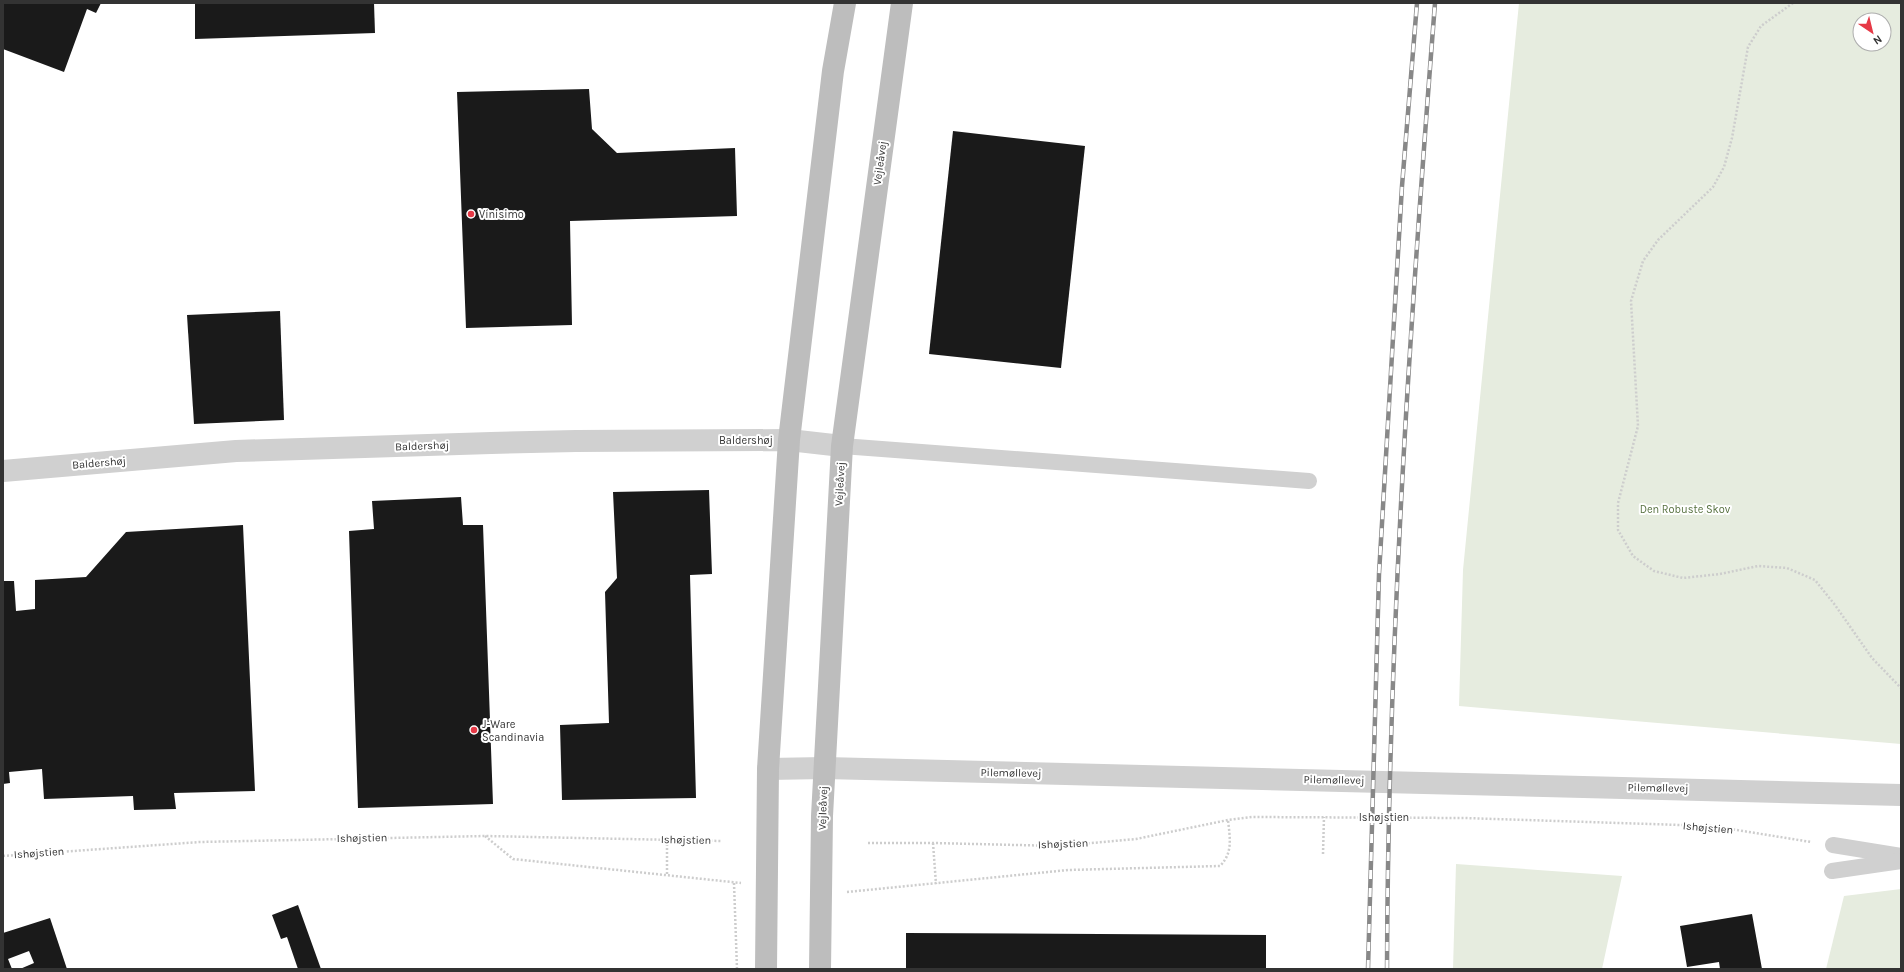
<svg xmlns="http://www.w3.org/2000/svg" width="1904" height="972" viewBox="0 0 1904 972" font-family="Karla,sans-serif">
  <rect width="100%" height="100%" fill="#fff"/>
  <!-- green -->
  <g fill="#e6ecdf" fill-rule="evenodd">
    <path d="M1519 3H1901V744L1459 706 1463 570ZM1860 20H1884V44H1860Z"/>
    <polygon points="1456,864 1622,876 1602,969 1453,969"/>
    <polygon points="1901,889 1901,969 1826,969 1844,896"/>
  </g>
  <!-- building -->
  <g fill="#1a1a1a">
    <polygon points="3,3 101,3 96,13 87,9 64,72 3,49"/>
    <polygon points="195,3 374,3 375,33 195,39"/>
    <polygon points="589,89 592,129 617,153 735,148 737,216 570,221 572,325 466,328 457,92"/>
    <polygon points="953,131 1085,146 1061,368 929,354"/>
    <polygon points="280,311 284,420 194,424 187,315"/>
    <polygon points="709,490 712,574 690,575 696,798 562,800 560,725 609,723 605,592 617,578 613,492"/>
    <polygon points="461,497 463,525 483,525 493,804 358,808 349,531 374,529 372,501"/>
    <polygon points="243,525 255,791 174,793 176,809 134,810 133,796 44,799 42,769 9,772 10,783 3,784 3,581 14,581 16,611 35,609 35,580 86,577 126,532"/>
    <polygon points="298,905 321,969 298,969 287,937 281,939 272,915"/>
    <polygon points="1752,914 1762,969 1720,969 1719,962 1687,967 1680,926"/>
    <polygon points="50,918 67,969 20,969 34,963 29,951 8,959 12,969 3,969 3,933"/>
    <polygon points="906,933 1266,935 1266,969 906,969"/>
  </g>
  <g fill="none" stroke-linecap="round" stroke-linejoin="round">
    <!-- path -->
    <g stroke="#cdcdcd" stroke-width="2.5" stroke-dasharray="2 2" stroke-linecap="butt">
      <polyline points="1793,3 1761,26 1748,47 1732,138 1724,167 1713,187 1658,240 1643,261 1631,301 1638,426 1618,503 1618,530 1633,556 1654,571 1683,578 1720,574 1758,566 1787,568 1815,580 1835,605 1872,658 1901,688"/>
      <polyline points="485,836 513,859 741,883"/>
      <polyline points="667,840 667,876"/>
      <polyline points="868,843 933,843 1059,846 1136,839 1228,820 1252,817 1464,818 1712,826 1811,842"/>
      <polyline points="933,843 936,884"/>
      <polyline points="1323,854 1324,817"/>
      <polyline points="3,856 200,842 485,836 722,841"/>
      <polyline points="734,883 737,969"/>
      <path d="M847 892 1068 870 1220 866C1233 853 1230 838 1228 820"/>
    </g>
    <!-- lane -->
    <g stroke="#d0d0d0" stroke-width="16">
      <polyline points="842,446 1309,481"/>
      <polyline points="1833,845 1901,856"/>
      <polyline points="1832,871 1901,861"/>
    </g>
    <!-- street -->
    <g stroke="#d0d0d0" stroke-width="22">
      <polyline points="3,471 236,451 491,443 576,441 789,440 842,446"/>
      <polyline points="768,769 825,768 1901,795"/>
    </g>
    <!-- secondary -->
    <g stroke="#bdbdbd" stroke-width="22">
      <polyline points="766,969 768,769 789,440 833,71 845,3"/>
      <polyline points="820,969 822,816 842,446 902,3"/>
    </g>
    <defs>
      <g id="rail">
        <polyline points="1368,969 1379,574 1402,186 1417,3"/>
        <path d="M1387 969C1388 646 1410 324 1435 3"/>
      </g>
    </defs>
    <!-- rail casing -->
    <use href="#rail" stroke="#888" stroke-width="4.5"/>
    <!-- rail -->
    <use href="#rail" stroke="#fff" stroke-width="3" stroke-dasharray="9" stroke-linecap="butt"/>
  </g>
  <!-- markers -->
  <g fill="#e63946" stroke="#fff" stroke-width="1.5">
    <circle cx="471" cy="214" r="4"/>
    <circle cx="474" cy="730" r="4"/>
  </g>
  <g text-anchor="middle" dominant-baseline="central" stroke-width="4" stroke-linejoin="round" paint-order="stroke">
    <!-- street labels -->
    <g font-size="11" fill="#333" stroke="#fff">
      <text transform="translate(880 163) rotate(-82)">Vejleåvej</text>
      <text x="746" y="440">Baldershøj</text>
      <text transform="translate(422 446) rotate(-2)">Baldershøj</text>
      <text transform="translate(99 463) rotate(-5)">Baldershøj</text>
      <text transform="translate(840 484) rotate(-87)">Vejleåvej</text>
      <text transform="translate(1011 773) rotate(1)">Pilemøllevej</text>
      <text transform="translate(1334 780) rotate(1)">Pilemøllevej</text>
      <text transform="translate(1658 788) rotate(1)">Pilemøllevej</text>
      <text transform="translate(823 808) rotate(-88)">Vejleåvej</text>
      <text x="1384" y="817">Ishøjstien</text>
      <text transform="translate(1708 828) rotate(5)">Ishøjstien</text>
      <text transform="translate(362 838) rotate(-1)">Ishøjstien</text>
      <text transform="translate(686 840) rotate(1)">Ishøjstien</text>
      <text transform="translate(1063 844) rotate(-2)">Ishøjstien</text>
      <text transform="translate(39 853) rotate(-4)">Ishøjstien</text>
    </g>
    <!-- poi labels -->
    <g font-size="11" fill="#333" stroke="#fff" text-anchor="start">
      <text x="479" y="214">Vinisimo</text>
      <text x="482" y="724">J-Ware<tspan x="482" dy="13">Scandinavia</tspan></text>
    </g>
    <!-- park labels -->
    <g font-size="11" fill="#56703f" stroke="#fff">
      <text x="1685" y="509">Den Robuste Skov</text>
    </g>
  </g>
  <!-- border -->
  <rect width="1904" height="972" fill="none" stroke="#333333" stroke-width="8"/>
  <!-- north arrow -->
  <g transform="translate(1872 32) rotate(145)"><circle r="19" fill="#ffffff" stroke="#adadad"/>
  <path d="M0-3L7 15L0 10L-7 15Z" fill="#e63946"/>
  <text y="-6" font-size="11" font-weight="bold" text-anchor="middle" fill="#333333">N</text>
  </g>
</svg>
